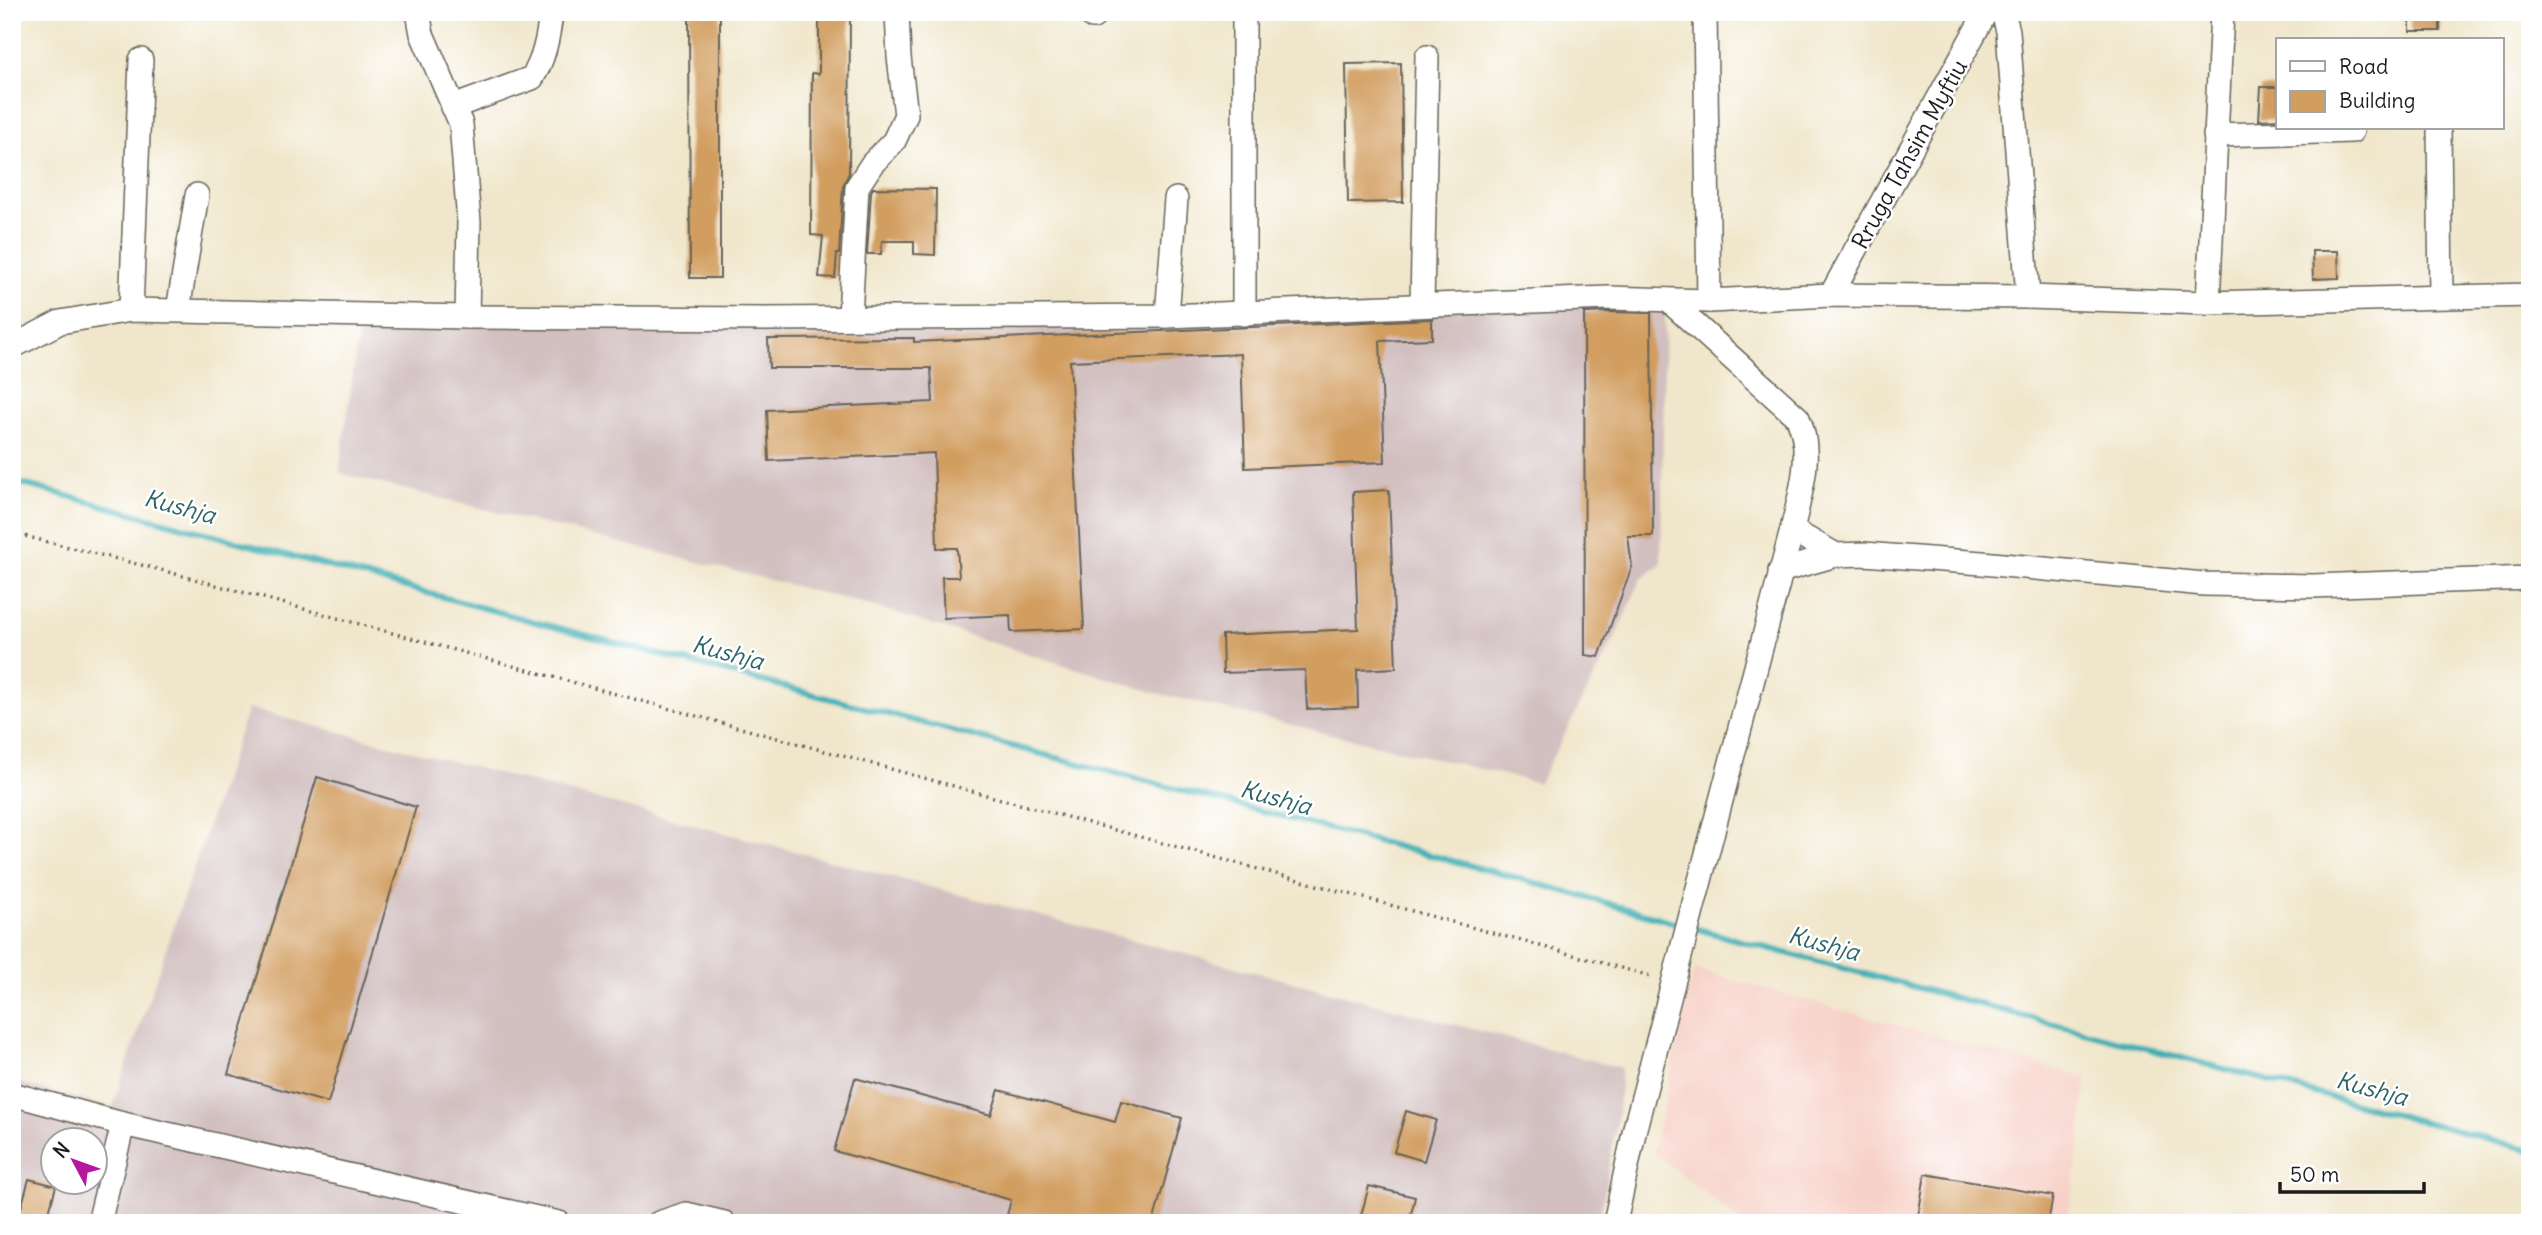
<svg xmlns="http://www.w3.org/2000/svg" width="2542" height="1235" viewBox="0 0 2542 1235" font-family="Delius,sans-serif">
  <rect width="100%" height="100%" fill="#fff"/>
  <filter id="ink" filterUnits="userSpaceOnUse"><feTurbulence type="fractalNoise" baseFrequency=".0143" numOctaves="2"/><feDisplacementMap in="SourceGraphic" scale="14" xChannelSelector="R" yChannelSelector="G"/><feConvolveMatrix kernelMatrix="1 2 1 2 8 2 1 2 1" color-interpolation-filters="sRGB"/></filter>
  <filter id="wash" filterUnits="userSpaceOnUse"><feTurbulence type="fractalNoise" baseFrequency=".00686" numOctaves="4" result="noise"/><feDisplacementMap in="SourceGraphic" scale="28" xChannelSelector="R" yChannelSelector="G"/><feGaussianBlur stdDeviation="1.57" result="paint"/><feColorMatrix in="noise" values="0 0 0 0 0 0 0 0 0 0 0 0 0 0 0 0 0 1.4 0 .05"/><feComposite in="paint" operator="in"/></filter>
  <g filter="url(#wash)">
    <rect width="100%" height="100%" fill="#f0e6cb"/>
    <!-- built -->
    <polygon fill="#f7d1c8" points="1694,969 2087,1078 2074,1184 2066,1223 1743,1223 1653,1152"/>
    <!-- industrial -->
    <g fill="#d2bfc0" fill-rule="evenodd">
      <polygon points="1588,304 1665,310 1661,564 1641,579 1615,638 1539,783 1156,693 866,604 339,473 360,324"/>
      <path d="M248 708 1621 1068 1618 1113 1599 1223H12V1081L112 1108ZM52 1140H94V1182H52Z"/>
    </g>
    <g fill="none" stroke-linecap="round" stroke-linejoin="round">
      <!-- stream -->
      <polyline stroke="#3caeb4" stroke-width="6" points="12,481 535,622 1514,877 1737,940 2530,1150"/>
    </g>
    <g id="blocks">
      <!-- building -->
      <g fill="#d29e60">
        <polygon points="689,12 720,12 720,278 690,278"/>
        <polygon points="819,12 850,12 849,173 843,186 839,254 837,254 835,278 819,277 823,236 811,235 812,73 819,74"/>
        <rect x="2410" y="12" width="30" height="19"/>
        <polygon points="1401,63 1403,202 1348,203 1346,64"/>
        <polygon points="2261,87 2278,87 2278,119 2259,120"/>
        <polygon points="873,188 936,189 935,255 914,254 914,241 882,241 881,254 867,254 871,192"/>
        <polygon points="2312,251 2338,251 2339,278 2313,279"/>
        <polygon points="1608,312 1651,313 1653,536 1628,536 1632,567 1599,657 1585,655 1584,313"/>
        <polygon points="1432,319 1432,339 1380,341 1385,462 1245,468 1241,354 1070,361 1084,629 1011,632 1010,615 944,618 942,577 959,577 957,548 937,548 934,453 769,461 767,410 933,402 931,368 769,368 768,339 914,338 914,342"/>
        <polygon points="1389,490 1396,668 1357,670 1358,707 1307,709 1305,670 1223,673 1222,635 1358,629 1353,492"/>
        <polygon points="317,777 416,807 328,1103 228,1074"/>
        <polygon points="855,1078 991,1115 999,1090 1115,1122 1121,1101 1182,1118 1153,1223 1005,1223 1011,1200 834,1151"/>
        <polygon points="1406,1111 1436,1120 1424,1161 1394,1152"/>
        <polygon points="1925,1174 2053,1196 2048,1223 1917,1223"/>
        <polygon points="29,1179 56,1186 46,1223 17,1223"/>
        <polygon points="1369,1186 1415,1197 1409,1223 1359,1223"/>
      </g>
    </g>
  </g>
  <g filter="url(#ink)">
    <use href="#blocks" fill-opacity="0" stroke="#666359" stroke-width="2"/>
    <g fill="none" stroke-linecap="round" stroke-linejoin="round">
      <defs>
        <g id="minor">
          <polyline points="418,12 422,34 461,124 469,222 467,317"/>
          <polyline points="1093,12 1093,17"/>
          <polyline points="1705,12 1709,301"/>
          <polyline points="2003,12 2008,31 2028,297"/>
          <path d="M453 107 532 78C544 60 549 33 551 12"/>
          <polyline points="2439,128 2441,296"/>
          <polyline points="2215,135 2352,131"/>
          <polyline points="1831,295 1986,12"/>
          <polyline points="2208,303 2222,12"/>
          <polyline points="1422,305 1427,57"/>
          <polyline points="131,310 141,60"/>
          <polyline points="178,310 197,195"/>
          <polyline points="1244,314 1244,12"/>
          <polyline points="1167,316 1176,199"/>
          <polyline points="850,317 857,187 872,164 894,141 906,115 899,57 897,12"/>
          <polyline points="12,347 60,322 131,310 467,317 765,319 1167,316 1608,298 1709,301 1831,295 2028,297 2208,303 2530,295"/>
          <polyline points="1792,530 1836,555 1864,554 1982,563 2204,584 2313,586 2530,578"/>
          <polyline points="1780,571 1836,555"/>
          <polyline points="12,1094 123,1124 559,1223"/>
          <polyline points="99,1223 123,1124"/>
          <polyline points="659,1223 686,1214 724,1223"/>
          <path d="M1615 1223 1635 1128 1792 530C1800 493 1814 455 1798 418L1668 300"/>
        </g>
      </defs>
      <!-- minor casing -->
      <use href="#minor" stroke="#666359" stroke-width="26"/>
      <!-- path -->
      <polyline stroke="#666359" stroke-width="3.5" stroke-dasharray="2 5" stroke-linecap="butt" points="12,533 161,570 1654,977"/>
      <!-- minor -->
      <use href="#minor" stroke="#fff" stroke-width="23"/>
    </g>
  </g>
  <g text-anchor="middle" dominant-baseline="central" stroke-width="5" stroke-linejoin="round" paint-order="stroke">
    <!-- street labels -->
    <g font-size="23" fill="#1c1c1c" stroke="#fff">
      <text transform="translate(1909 154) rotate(-61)">Rruga Tahsim Myftiu</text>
    </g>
    <!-- water labels -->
    <g font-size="24" font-style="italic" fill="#2c6568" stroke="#fff">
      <text transform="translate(180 506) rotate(15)">Kushja</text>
      <text transform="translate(728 652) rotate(15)">Kushja</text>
      <text transform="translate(1276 797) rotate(15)">Kushja</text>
      <text transform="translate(1824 943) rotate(15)">Kushja</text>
      <text transform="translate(2372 1088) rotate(15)">Kushja</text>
    </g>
  </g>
  <!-- margin -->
  <rect width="2542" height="1235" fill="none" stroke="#fff" stroke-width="42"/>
  <!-- legend -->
  <rect x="2276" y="38" width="228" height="91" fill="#ffffff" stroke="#a4a4a4" stroke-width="2"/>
  <rect x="2290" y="61" width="35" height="10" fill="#ffffff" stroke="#a4a4a4" stroke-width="2"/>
  <text x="2339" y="74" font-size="21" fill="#1c1c1c">Road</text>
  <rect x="2290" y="91" width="35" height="21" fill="#d29e60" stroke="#a4a4a4" stroke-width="2"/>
  <text x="2339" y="108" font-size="21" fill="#1c1c1c">Building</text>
  <!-- north arrow -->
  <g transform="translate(74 1161) rotate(311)"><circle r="33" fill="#ffffff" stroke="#a4a4a4" stroke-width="2"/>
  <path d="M0-5L12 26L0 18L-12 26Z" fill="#b5179e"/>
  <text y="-10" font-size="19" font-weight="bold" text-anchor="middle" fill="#1c1c1c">N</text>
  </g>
  <!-- scale -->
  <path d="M2280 1182v10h144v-10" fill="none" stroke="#1c1c1c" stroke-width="3.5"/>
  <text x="2290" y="1182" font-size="21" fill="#1c1c1c" stroke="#ffffff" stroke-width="5" paint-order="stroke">50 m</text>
</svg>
